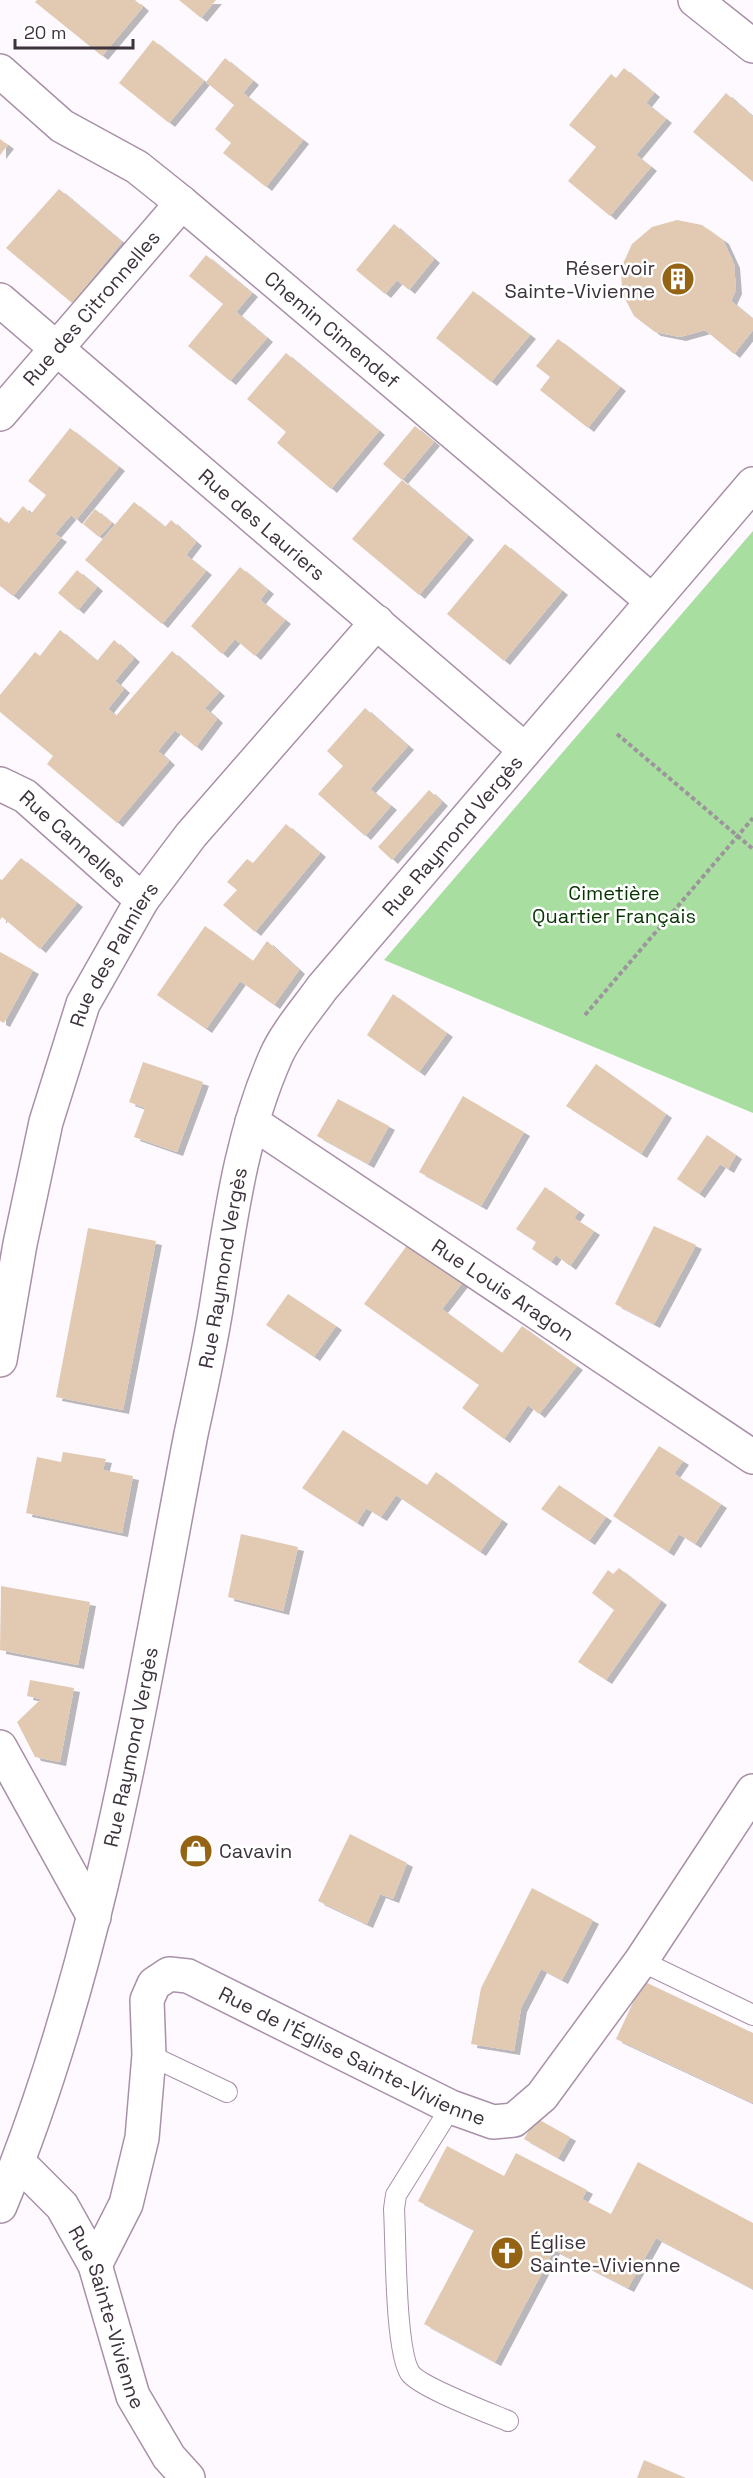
<svg xmlns="http://www.w3.org/2000/svg" width="753" height="2478" viewBox="0 0 753 2478" font-family="'Space Grotesk',sans-serif">
  <defs>
    <filter id="shadow"><feDropShadow dx="6" dy="4" stdDeviation="0" flood-color="#0004"/></filter>
  </defs>
  <rect width="100%" height="100%" fill="#fef9fe"/>
  <!-- green -->
  <polygon fill="#a8dfa1" points="753,531 753,1113 384,960"/>
  <!-- building -->
  <g fill="#e1cab1" filter="url(#shadow)">
    <polygon points="37,0 135,0 143,7 102,56 35,2"/>
    <polygon points="179,0 216,0 201,18"/>
    <polygon points="153,40 204,81 169,123 119,83"/>
    <polygon points="225,58 253,81 243,93 303,140 266,187 223,153 231,143 215,129 234,105 206,82"/>
    <polygon points="624,68 654,93 646,103 666,119 636,155 651,167 610,216 568,181 596,147 569,125 611,74 616,78"/>
    <polygon points="726,93 753,117 753,182 693,132"/>
    <polygon points="0,139 8,145 0,155"/>
    <polygon points="59,189 122,242 72,303 6,248"/>
    <polygon points="677,220 702,225 723,240 734,264 736,290 731,301 753,319 753,330 734,354 705,330 680,337 655,332 634,316 622,293 621,268 632,244 652,227"/>
    <polygon points="394,224 434,259 409,290 397,280 385,294 356,270"/>
    <polygon points="206,255 252,293 236,312 267,338 230,381 188,346 223,304 189,276"/>
    <polygon points="473,291 530,335 491,382 436,338"/>
    <polygon points="558,339 620,387 588,428 540,390 550,377 536,366"/>
    <polygon points="286,353 379,431 331,489 277,443 286,432 247,399"/>
    <polygon points="415,426 434,442 402,480 383,464"/>
    <polygon points="70,428 119,467 76,520 71,515 55,534 61,538 13,596 0,586 0,517 8,524 23,506 31,514 46,495 28,481"/>
    <polygon points="402,480 468,536 419,595 352,539"/>
    <polygon points="134,502 165,527 171,520 196,542 186,555 206,571 162,624 85,560"/>
    <polygon points="95,509 112,523 99,537 83,524"/>
    <polygon points="505,544 562,591 504,661 447,614"/>
    <polygon points="240,567 268,590 260,600 285,620 255,656 235,639 222,654 191,626"/>
    <polygon points="77,570 97,587 78,610 58,593"/>
    <polygon points="60,630 97,661 114,640 134,658 115,681 124,689 108,709 116,716 172,651 219,692 205,708 217,719 196,747 175,730 158,751 169,761 117,823 47,764 53,756 0,712 0,695 35,652 40,656"/>
    <polygon points="365,708 408,746 370,789 391,806 365,836 318,794 343,766 327,751"/>
    <polygon points="429,790 442,802 392,860 378,847"/>
    <polygon points="286,824 320,853 255,932 223,905 237,890 227,882 247,859 253,863"/>
    <polygon points="21,858 77,903 40,949 2,917 0,920 0,879 2,880"/>
    <polygon points="205,926 253,961 267,941 299,970 274,1005 240,981 206,1029 157,995"/>
    <polygon points="0,952 33,970 4,1023 0,1021"/>
    <polygon points="393,994 447,1033 419,1072 367,1035"/>
    <polygon points="143,1062 203,1082 177,1152 134,1137 145,1108 129,1102"/>
    <polygon points="596,1064 666,1114 641,1154 566,1106"/>
    <polygon points="463,1096 524,1132 481,1206 419,1172"/>
    <polygon points="338,1099 389,1126 368,1164 317,1136"/>
    <polygon points="707,1135 736,1155 728,1169 720,1164 699,1194 677,1179"/>
    <polygon points="545,1187 579,1211 574,1218 594,1231 570,1266 556,1255 551,1262 532,1249 536,1242 516,1229"/>
    <polygon points="654,1226 696,1245 654,1324 615,1304"/>
    <polygon points="88,1228 156,1241 123,1410 56,1397"/>
    <polygon points="408,1244 463,1282 442,1309 502,1353 522,1326 577,1366 539,1414 528,1405 504,1439 462,1408 479,1385 364,1304"/>
    <polygon points="288,1294 336,1326 314,1357 266,1325"/>
    <polygon points="343,1430 427,1485 436,1472 502,1520 480,1552 396,1495 381,1517 366,1508 357,1523 302,1488"/>
    <polygon points="659,1446 683,1461 674,1474 721,1504 695,1544 679,1534 668,1552 613,1516"/>
    <polygon points="63,1452 106,1459 103,1470 133,1476 122,1533 26,1513 37,1457 61,1462"/>
    <polygon points="559,1485 606,1517 589,1541 541,1509"/>
    <polygon points="241,1534 298,1547 283,1611 228,1597"/>
    <polygon points="619,1568 661,1601 606,1680 578,1662 614,1610 592,1593 608,1570 613,1574"/>
    <polygon points="1,1586 90,1602 78,1665 0,1650"/>
    <polygon points="30,1680 74,1688 60,1762 35,1757 17,1722 41,1699 27,1696"/>
    <polygon points="350,1834 407,1863 393,1899 380,1894 367,1924 318,1901"/>
    <polygon points="532,1888 593,1920 562,1980 541,1969 521,2008 514,2051 471,2044 481,1988"/>
    <polygon points="643,1981 753,2033 753,2103 616,2039"/>
    <polygon points="536,2118 570,2137 558,2158 524,2139"/>
    <polygon points="447,2146 504,2176 516,2153 587,2190 582,2199 611,2214 638,2162 753,2223 753,2289 656,2238 628,2288 554,2250 495,2362 424,2324 474,2230 418,2201"/>
    <polygon points="644,2460 686,2478 637,2478"/>
  </g>
  <g fill="none" stroke-linecap="round" stroke-linejoin="round">
    <defs>
      <g id="service">
        <polyline points="641,1961 753,2015"/>
        <polyline points="149,2055 227,2092"/>
        <path d="M451 2107 396 2195 394 2209C396 2243 395 2349 410 2373 420 2387 489 2413 508 2421"/>
      </g>
      <g id="minor">
        <polyline points="695,0 753,46"/>
        <path id="s1" d="M0 71 62 126 137 167 182 203 652 601"/>
        <path id="s2" d="M0 300 525 750"/>
        <path id="s3" d="M0 414 182 203"/>
        <path id="s4" d="M0 784 25 796 142 900"/>
        <path id="s5" d="M252 1122 753 1457"/>
        <path id="s6" d="M0 1360 20 1244 46 1122 83 1004 142 900 191 835 377 622"/>
        <polyline points="0,1747 94,1917"/>
        <path id="s7" d="M18 2162 62 2206 95 2265 133 2396 169 2457 188 2478"/>
        <path id="s8" d="M95 2265 126 2204 142 2138 149 2055 147 2000 154 1984 169 1974 188 1976 451 2107 493 2122 514 2120 542 2096 641 1961 753 1791"/>
      </g>
      <g id="secondary">
        <path id="s9" d="M0 2206C102 1960 141 1694 191 1434 200 1393 209 1351 216 1309 230 1223 240 1137 276 1056 286 1033 308 1008 322 988L753 484"/>
      </g>
    </defs>
    <!-- service casing -->
    <use href="#service" stroke="#a891a8" stroke-width="22"/>
    <!-- minor casing -->
    <use href="#minor" stroke="#a891a8" stroke-width="36"/>
    <!-- secondary casing -->
    <use href="#secondary" stroke="#a891a8" stroke-width="36"/>
    <!-- path -->
    <g stroke="#9c959c" stroke-width="4" stroke-dasharray="4.5 3" stroke-linecap="butt">
      <polyline points="617,734 753,849"/>
      <polyline points="585,1015 753,818"/>
    </g>
    <!-- service -->
    <use href="#service" stroke="#fff" stroke-width="20"/>
    <!-- minor -->
    <use href="#minor" stroke="#fff" stroke-width="33"/>
    <!-- secondary -->
    <use href="#secondary" stroke="#fff" stroke-width="33"/>
  </g>
  <!-- icons -->
  <defs>
    <symbol id="building-disc" viewBox="-11 -11 22 22"><circle r="9.5" fill="#946314" stroke="#fff"/><path d="M-4-6H4V6H1V3H-1V6H-4ZM-2.5-4.3h1.7v1.8h-1.7ZM.8-4.3h1.7v1.8H.8ZM-2.5-1h1.7V.8h-1.7ZM.8-1h1.7V.8H.8Z" fill="#fff"/></symbol>
    <symbol id="shop-disc" viewBox="-11 -11 22 22"><circle r="9.5" fill="#946314" stroke="#fff"/><path d="M-5-2.5h2.3a2.7 3.5 0 0 1 5.4 0H5L5.5 6h-11ZM-1.5-2.5h3a1.5 2.3 0 0 0-3 0Z" fill="#fff"/></symbol>
    <symbol id="church-disc" viewBox="-11 -11 22 22"><circle r="9.5" fill="#946314" stroke="#fff"/><path d="M-1.2-6h2.4v3.5h3.3v2.4h-3.3V6h-2.4V-.1h-3.3v-2.4h3.3Z" fill="#fff"/></symbol>
  </defs>
  <g fill-rule="evenodd">
    <use href="#building-disc" x="659" y="260" width="38" height="38"/>
    <use href="#shop-disc" x="177" y="1832" width="38" height="38"/>
    <use href="#church-disc" x="488" y="2234" width="38" height="38"/>
  </g>
  <g text-anchor="middle" dominant-baseline="central" stroke-width="5" stroke-linejoin="round" paint-order="stroke">
    <!-- poi labels -->
    <g font-size="20" fill="#3d333d" stroke="#fff" text-anchor="start">
      <text x="655" y="268" text-anchor="end">Réservoir<tspan x="655" dy="23">Sainte-Vivienne</tspan></text>
      <text x="219" y="1851">Cavavin</text>
      <text x="530" y="2242">Église<tspan x="530" dy="23">Sainte-Vivienne</tspan></text>
    </g>
    <!-- street labels -->
    <g font-size="20" fill="#3d333d" stroke="#fff">
      <text stroke="none"><textPath href="#s3" startOffset="140">Rue des Citronnelles</textPath></text>
      <text stroke="none"><textPath href="#s1" startOffset="422">Chemin Cimendef</textPath></text>
      <text stroke="none"><textPath href="#s2" startOffset="345">Rue des Lauriers</textPath></text>
      <text stroke="none"><textPath href="#s9" startOffset="1468">Rue Raymond Vergès</textPath></text>
      <text stroke="none"><textPath href="#s4" startOffset="92">Rue Cannelles</textPath></text>
      <text stroke="none"><textPath href="#s6" startOffset="424">Rue des Palmiers</textPath></text>
      <text stroke="none"><textPath href="#s9" startOffset="966">Rue Raymond Vergès</textPath></text>
      <text stroke="none"><textPath href="#s5" startOffset="302">Rue Louis Aragon</textPath></text>
      <text stroke="none"><textPath href="#s9" startOffset="478">Rue Raymond Vergès</textPath></text>
      <text stroke="none"><textPath href="#s8" startOffset="512">Rue de l'Église Sainte-Vivienne</textPath></text>
      <text stroke="none"><textPath href="#s7" startOffset="183">Rue Sainte-Vivienne</textPath></text>
    </g>
    <!-- park labels -->
    <g font-size="20" fill="#073502" stroke="#fff">
      <text x="614" y="893">Cimetière<tspan x="614" dy="23">Quartier Français</tspan></text>
    </g>
  </g>
  <!-- scale -->
  <path d="M15 39v9h118v-9" fill="none" stroke="#3d333d" stroke-width="3"/>
  <text x="24" y="39" font-size="18" fill="#3d333d" stroke="#ffffff" stroke-width="4.5" paint-order="stroke">20 m</text>
</svg>
